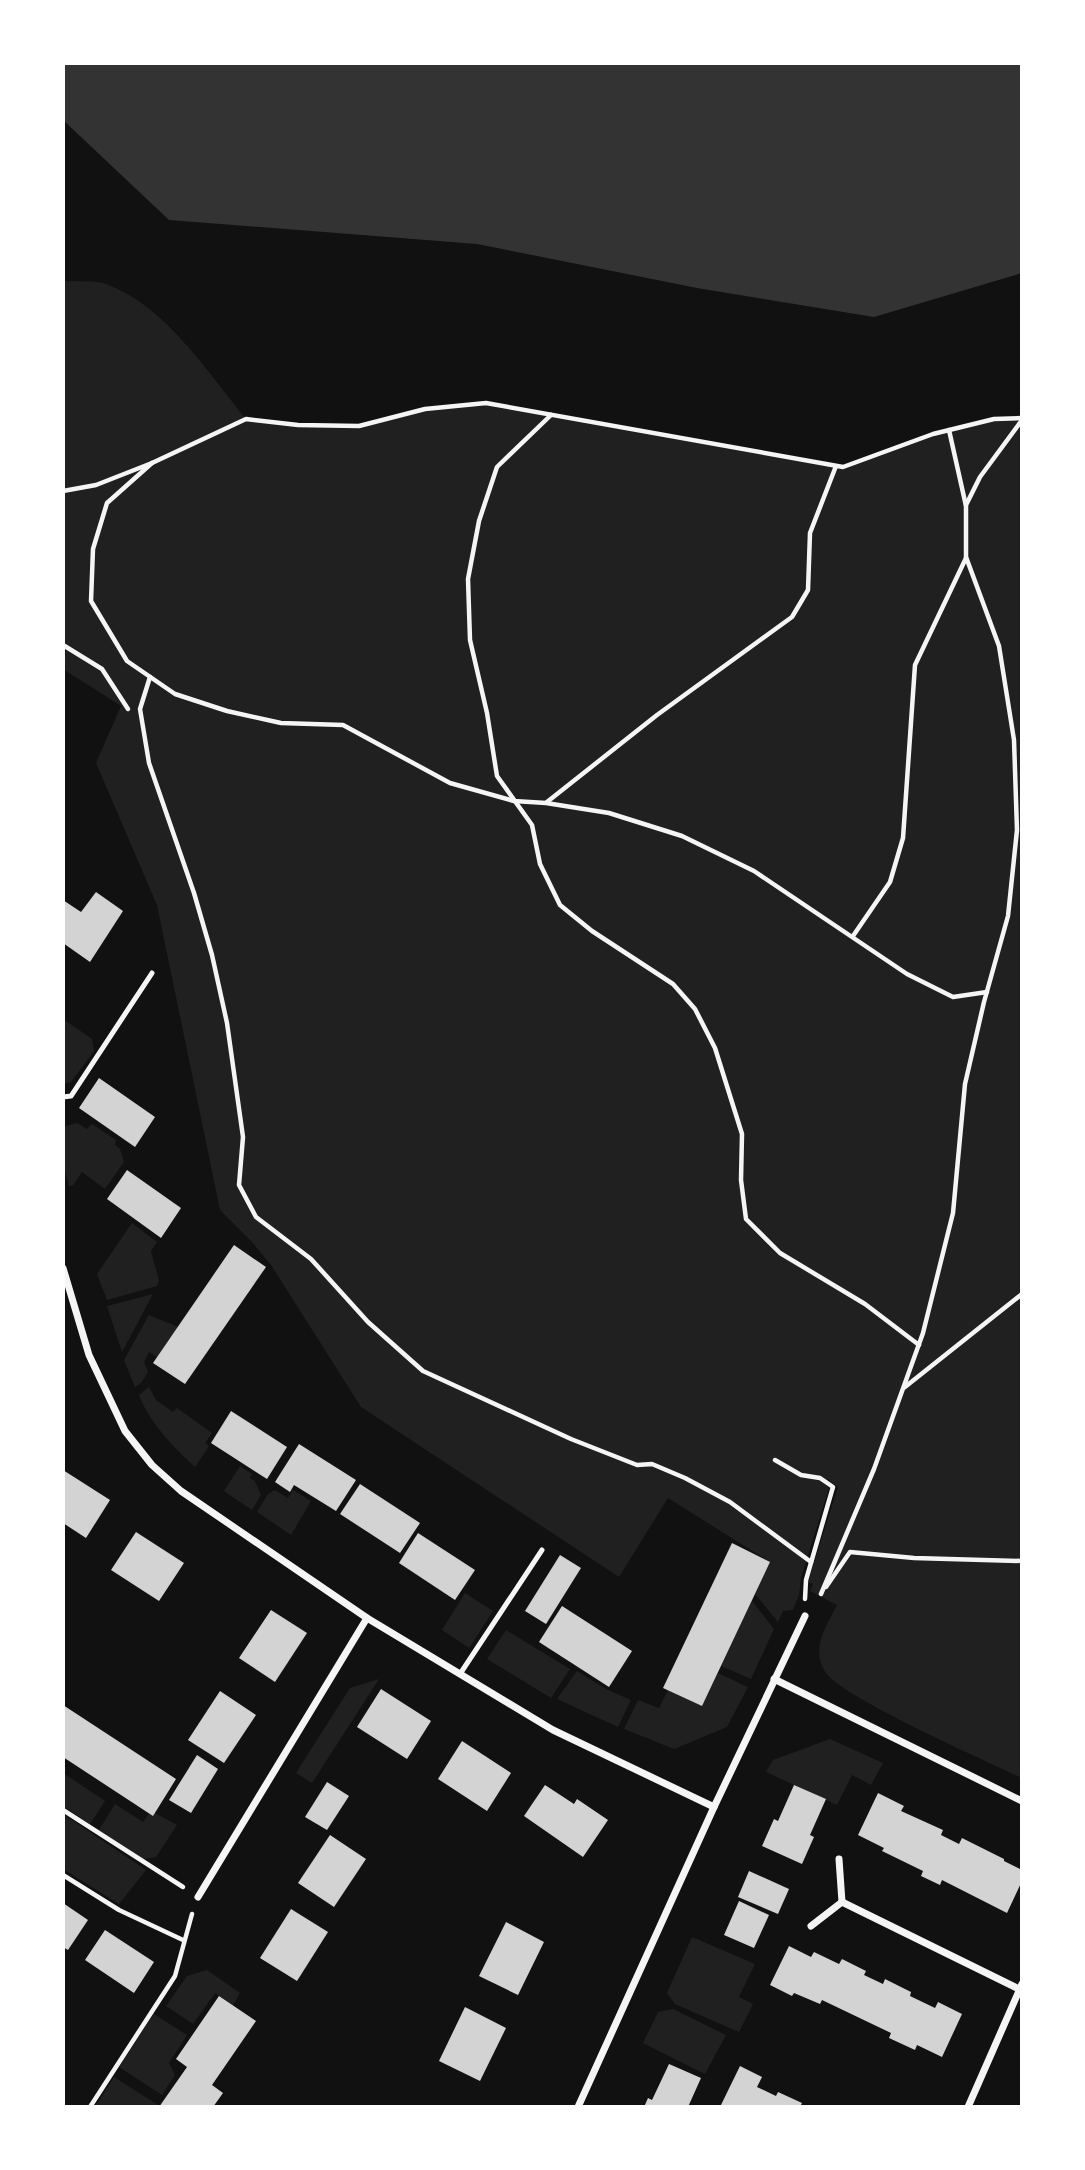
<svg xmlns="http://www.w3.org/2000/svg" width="1085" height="2170" viewBox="0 0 1085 2170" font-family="'Fira Sans',sans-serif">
  <rect width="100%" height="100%" fill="#111"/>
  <!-- green -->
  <g fill="#202020">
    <path d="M63 281C76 282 94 280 106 284 165 305 208 373 246 419L298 425 359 426 425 409 486 403 843 467 933 434 994 419 1022 418V1778C987 1761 837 1696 824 1670 811 1647 827 1625 837 1605L810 1591 813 1584 808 1582 838 1487 827 1479 824 1484 829 1488 801 1578 799 1595 793 1610 783 1611 778 1622 755 1594 770 1562 668 1498 619 1577 361 1407 271 1265 252 1242 220 1210 157 905 96 763 121 706 63 669Z"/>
    <polygon points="63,1019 92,1039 94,1051 71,1082 63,1084"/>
    <polygon points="77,1123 87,1129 92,1124 116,1140 115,1145 120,1149 124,1162 105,1189 82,1172 73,1185 69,1186 63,1164 63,1127"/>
    <polygon points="132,1223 157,1242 151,1251 159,1281 157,1286 107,1300 97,1274"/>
    <polygon points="153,1294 122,1352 107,1306"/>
    <polygon points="149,1315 178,1327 157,1357 149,1352 144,1362 148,1372 141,1383 135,1387 124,1360"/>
    <path d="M149 1387 156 1400 173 1412 177 1408 212 1433 205 1443 209 1446 195 1467C174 1448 149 1422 139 1395Z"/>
    <polygon points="240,1466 252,1474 250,1478 255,1481 261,1495 252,1510 224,1491"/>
    <polygon points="275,1490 288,1498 293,1490 311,1501 291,1535 257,1512 268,1494"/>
    <polygon points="465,1593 493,1611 469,1648 442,1630"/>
    <polygon points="752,1601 774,1629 751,1679 721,1666"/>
    <polygon points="506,1630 570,1669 551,1698 487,1659"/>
    <polygon points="577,1671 606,1689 631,1700 618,1727 557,1699"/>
    <polygon points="718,1673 748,1687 727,1727 674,1749 624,1729 638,1700 659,1708 668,1690 702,1706"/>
    <polygon points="379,1679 312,1783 296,1773 350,1688"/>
    <polygon points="830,1739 883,1763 871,1785 852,1775 837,1805 766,1772 773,1760"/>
    <polygon points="63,1773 105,1801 90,1824 63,1806"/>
    <polygon points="115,1804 143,1822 151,1811 177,1825 156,1857 143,1859 99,1830"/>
    <polygon points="63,1814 146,1870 119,1904 63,1869"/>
    <polygon points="692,1937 755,1964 739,1997 753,2004 739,2032 675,2004 667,1993"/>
    <polygon points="207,1970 240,1993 233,2005 215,1993 193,2024 166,2006 187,1976"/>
    <polygon points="673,2009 726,2035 705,2074 643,2043 658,2012"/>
    <polygon points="154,2014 187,2035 169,2063 175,2075 162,2095 119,2067"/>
    <polygon points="114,2077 158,2105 156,2107 95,2107"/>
  </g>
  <!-- water -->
  <polygon fill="#333" points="63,63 1022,63 1022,273 874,317 697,288 477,244 169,220 63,120"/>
  <!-- building -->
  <g fill="#d3d3d3">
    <polygon points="96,892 123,911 90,962 63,943 63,900 81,912"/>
    <polygon points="99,1078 155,1117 135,1147 79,1108"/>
    <polygon points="127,1170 181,1208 161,1238 107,1199"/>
    <polygon points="234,1245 266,1267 185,1384 153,1363"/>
    <polygon points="231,1411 287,1447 267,1479 211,1443"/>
    <polygon points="299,1444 356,1480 336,1511 294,1485 290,1492 275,1482"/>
    <polygon points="63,1470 110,1500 86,1538 63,1523"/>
    <polygon points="360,1484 420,1523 400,1553 340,1514"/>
    <polygon points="136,1532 184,1563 159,1601 111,1570"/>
    <polygon points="418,1533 475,1570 455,1600 399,1563"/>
    <polygon points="732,1543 770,1562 702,1706 663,1688"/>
    <polygon points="560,1555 581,1568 546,1624 525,1611"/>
    <polygon points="562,1606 632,1651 609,1687 539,1642"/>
    <polygon points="271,1610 307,1633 275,1682 239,1658"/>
    <polygon points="381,1689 431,1721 407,1759 357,1727"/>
    <polygon points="220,1691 256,1715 224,1763 188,1740"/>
    <polygon points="63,1705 176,1779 153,1816 63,1757"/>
    <polygon points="462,1741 511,1773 487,1811 438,1779"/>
    <polygon points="197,1755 218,1769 191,1813 169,1800"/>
    <polygon points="327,1782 349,1796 327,1830 305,1817"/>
    <polygon points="545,1785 574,1804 577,1799 608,1820 583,1857 524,1816"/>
    <polygon points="794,1785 826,1799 810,1835 814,1837 802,1864 762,1846 774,1819 778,1821"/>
    <polygon points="878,1793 904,1806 901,1811 943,1830 941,1835 959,1844 962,1838 1004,1859 1004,1861 1022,1870 1022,1881 1007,1913 942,1880 940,1885 921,1876 923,1871 882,1851 884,1848 858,1835"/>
    <polygon points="330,1835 366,1859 334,1907 298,1883"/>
    <polygon points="749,1871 789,1889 778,1914 738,1897"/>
    <polygon points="739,1901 769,1915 754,1948 724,1935"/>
    <polygon points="63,1903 88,1920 68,1950 63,1947"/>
    <polygon points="291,1909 328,1932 297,1981 260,1958"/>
    <polygon points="506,1922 544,1942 518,1995 479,1976"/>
    <polygon points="105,1930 154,1962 134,1993 85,1960"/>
    <polygon points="789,1946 811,1957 814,1952 839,1964 842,1959 866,1971 864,1975 883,1984 885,1979 911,1992 910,1996 935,2008 938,2002 962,2014 942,2057 917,2045 915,2050 889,2038 891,2033 822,2000 820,2004 794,1993 792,1996 770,1985"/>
    <polygon points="219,1996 256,2021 212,2085 223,2093 213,2107 159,2107 187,2067 176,2059"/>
    <polygon points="465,2007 506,2028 480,2081 439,2061"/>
    <polygon points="669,2064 701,2078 688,2107 644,2107 648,2098 652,2100"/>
    <polygon points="740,2066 762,2077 757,2087 776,2096 778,2092 802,2103 800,2107 720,2107"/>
  </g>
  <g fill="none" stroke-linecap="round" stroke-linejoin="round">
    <!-- path -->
    <g stroke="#f5f5f5" stroke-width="4.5">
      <polyline points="551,415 497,467 479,521 468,579 470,640 487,713 497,776 532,825 540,864 560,905 592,931 673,984 695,1009 715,1048 742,1134 741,1180 746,1219 780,1253 865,1304 919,1345"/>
      <polyline points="152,463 107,503 93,549 91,601 127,661 175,694 227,711 281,723 343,725 450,783 514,801 546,803 609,813 682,836 754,871 907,974 953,997 987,992"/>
      <polyline points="63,491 96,485 152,463 246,419 298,425 359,426 425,409 486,403 843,467 933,434 994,419 1022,418"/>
      <polyline points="966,505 980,477 1022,420"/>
      <polyline points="63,645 102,669 128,709"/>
      <polyline points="150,677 140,709 149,763 194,893 212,955 227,1023 243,1137 239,1185 256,1217 311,1259 368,1322 423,1371 571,1439 637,1465 652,1464 685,1478 730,1502 811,1562"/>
      <polyline points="547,802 657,715 792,617 808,590 810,533 836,466"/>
      <polyline points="853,936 890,882 903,838 915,665 966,558"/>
      <polyline points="905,1387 1022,1294"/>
      <polyline points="775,1460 801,1475 820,1478 833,1487 806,1580 805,1599"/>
      <polyline points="826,1587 850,1552 914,1558 1022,1561"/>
      <polyline points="821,1594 874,1469 923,1333 953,1213 965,1084 984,1002 1008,916 1017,830 1014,740 999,646 966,557 966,506 949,430"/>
      <polyline points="63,1810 183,1887"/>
      <polyline points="63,1875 119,1910 183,1940"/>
      <polyline points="90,2107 175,1976 192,1914"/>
    </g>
    <!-- service -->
    <g stroke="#f5f5f5" stroke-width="5">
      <polyline points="63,1097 71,1096 152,973"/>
      <polyline points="460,1674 542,1550"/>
    </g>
    <!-- minor -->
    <g stroke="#f5f5f5" stroke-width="7">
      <polyline points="63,1268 89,1355 125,1431 152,1465 181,1491 367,1618 553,1730 714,1807"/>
      <polyline points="774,1679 1022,1801"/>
      <polyline points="839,1859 842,1902"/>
      <polyline points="198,1897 367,1618"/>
      <polyline points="811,1926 842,1902 1019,1989"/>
      <polyline points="578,2107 714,1807 805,1616"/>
      <polyline points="968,2107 1022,1984"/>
    </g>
  </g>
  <!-- border -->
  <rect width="1085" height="2170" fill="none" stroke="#ffffff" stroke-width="130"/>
</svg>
